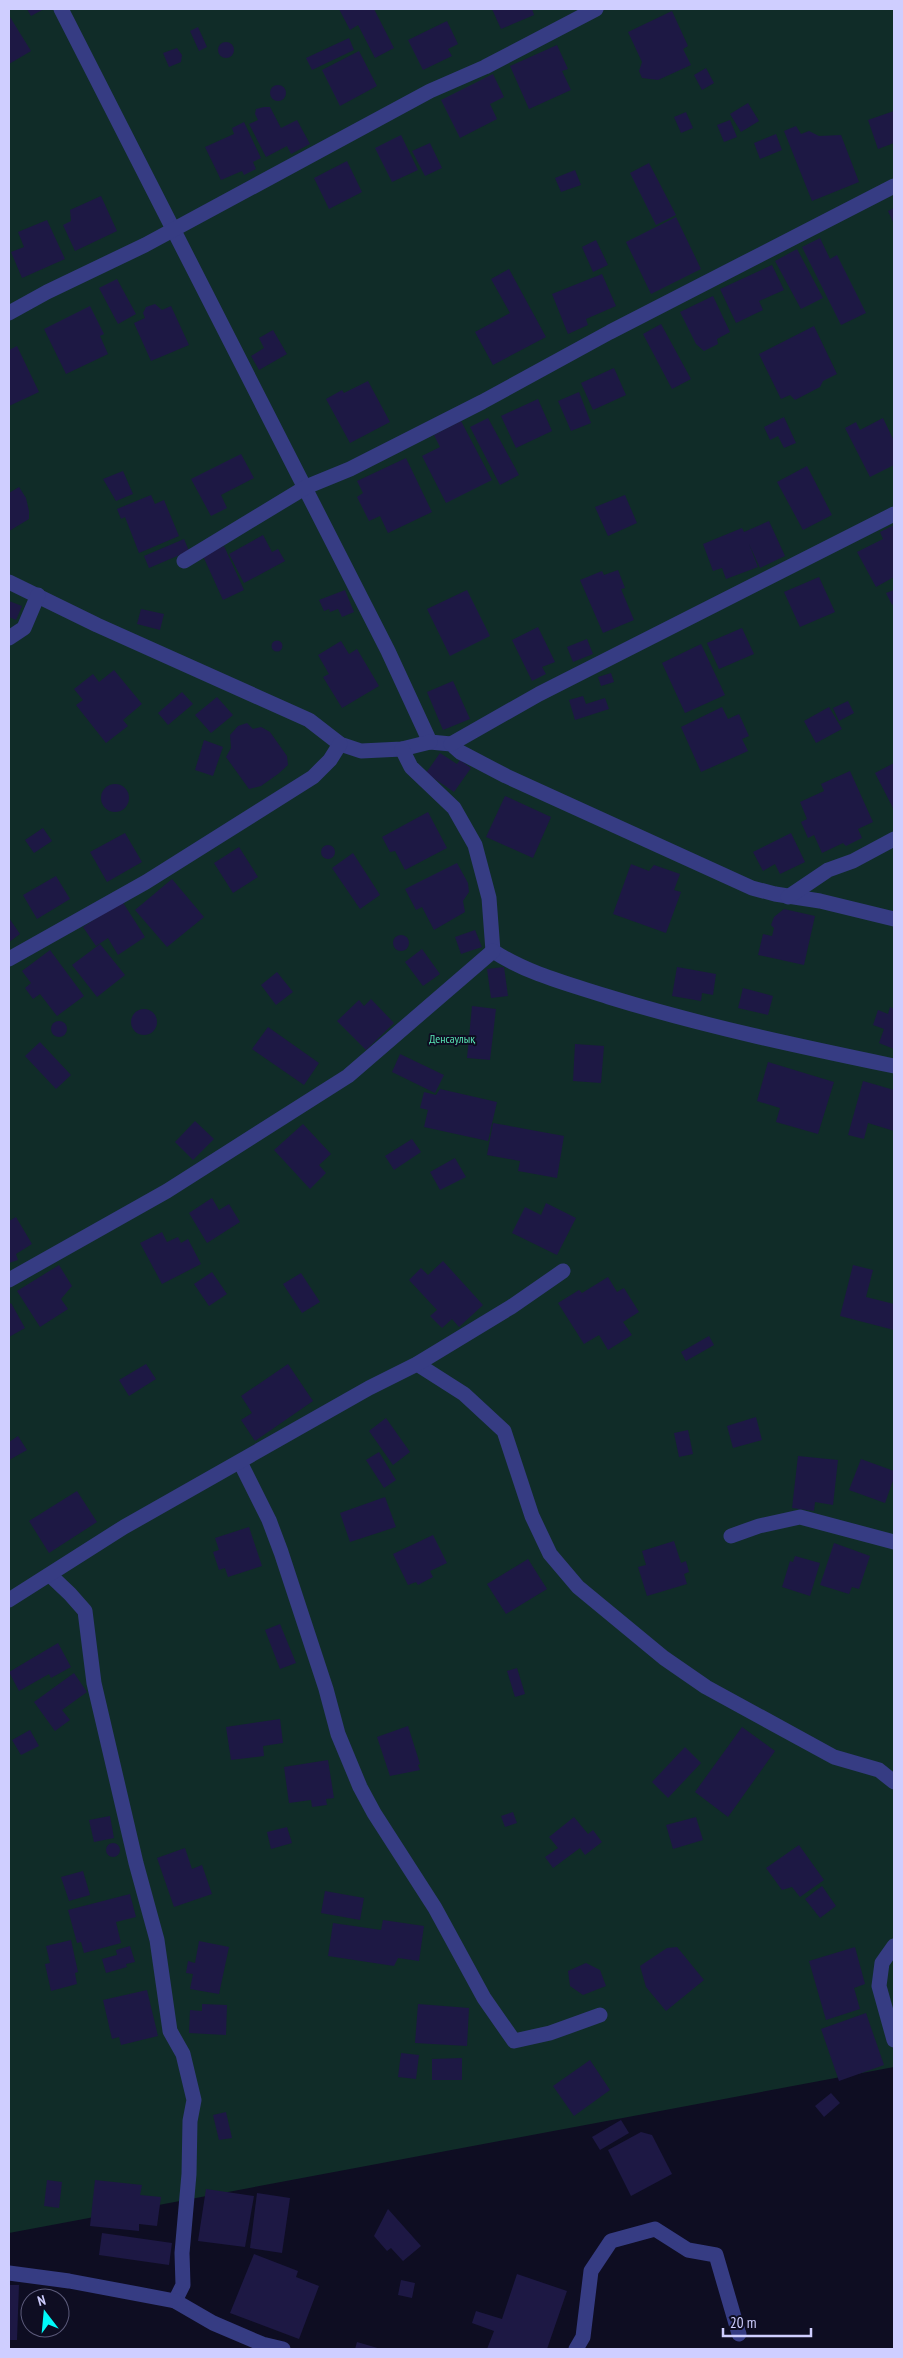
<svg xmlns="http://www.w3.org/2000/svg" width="903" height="2358" viewBox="0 0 903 2358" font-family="'PT Sans Narrow',sans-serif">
  <rect width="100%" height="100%" fill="#0e0d22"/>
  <!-- green -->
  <polygon fill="#102c28" points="9,9 894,9 894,2067 9,2233"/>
  <!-- building -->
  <g fill="#1d1844">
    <polygon points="27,9 44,9 31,16"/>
    <polygon points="339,9 374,9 394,48 375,58 358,25 350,30"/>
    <polygon points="492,9 532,9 534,15 501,29"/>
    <polygon points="672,11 688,46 683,49 691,65 658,80 642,78 639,71 642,62 628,32"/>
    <polygon points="10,17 31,51 9,64 9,18"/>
    <polygon points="447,21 458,44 448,49 452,56 423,70 408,40"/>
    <polygon points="198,27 207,47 199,51 190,31"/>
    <polygon points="349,38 354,50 312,70 306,58"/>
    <circle cx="226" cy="50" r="8"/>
    <polygon points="557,45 568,69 562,71 571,90 529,109 510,66"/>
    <polygon points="177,48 182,55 181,62 169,67 163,53"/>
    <polygon points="359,51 377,86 340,106 322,70"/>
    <polygon points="706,68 714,83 702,90 694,75"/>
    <polygon points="493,74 504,97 490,104 497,119 460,138 441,100"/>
    <circle cx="278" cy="93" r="8"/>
    <polygon points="748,103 759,121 741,132 730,114"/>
    <polygon points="264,107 270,107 281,128 297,120 310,144 291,154 287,146 266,157 249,124 258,120 255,114 256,109"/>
    <polygon points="894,111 894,143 878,149 868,120"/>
    <polygon points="686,112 693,128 681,133 674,117"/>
    <polygon points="730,120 737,137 724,142 717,125"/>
    <polygon points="244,122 261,158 253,162 256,169 244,175 242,171 221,180 205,147 234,134 232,128"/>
    <polygon points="796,126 801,134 809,131 819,136 841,135 859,182 812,201 784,131"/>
    <polygon points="776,134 782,150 760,159 754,143"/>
    <polygon points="401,135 418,170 392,182 375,148"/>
    <polygon points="430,143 442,168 425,176 412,151"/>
    <polygon points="347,161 362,192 329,209 314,178"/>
    <polygon points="649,163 676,215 656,225 630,173"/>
    <polygon points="575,170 581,185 561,192 555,178"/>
    <polygon points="101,196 117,231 75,251 63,225 71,221 70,210"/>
    <polygon points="894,208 894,224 888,211"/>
    <polygon points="676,217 701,269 651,294 626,242"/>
    <polygon points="47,220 65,259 22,278 11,252 24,247 18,232"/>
    <polygon points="820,238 830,259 837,255 866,313 841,325 802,247"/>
    <polygon points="596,240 608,265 593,272 582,247"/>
    <polygon points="797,249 823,298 801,309 775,261"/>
    <polygon points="772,265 784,290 759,301 763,310 736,323 720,289"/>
    <polygon points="509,269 546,337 493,365 475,332 510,313 491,279"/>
    <polygon points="602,274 616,306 586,319 588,325 568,334 552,294"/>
    <polygon points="117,279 136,314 118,324 99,288"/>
    <polygon points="713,296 730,332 717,339 718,344 704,351 696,344 680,312"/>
    <polygon points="155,304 162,310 171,306 189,345 151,361 134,323 145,318 143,313 146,307"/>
    <polygon points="90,306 104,334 100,336 108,354 66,374 44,329"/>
    <polygon points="661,324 691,379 672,389 643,334"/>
    <polygon points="814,326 837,374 823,381 820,387 795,400 790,395 781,399 759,354"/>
    <polygon points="273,330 287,354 259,370 251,356 264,348 259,338"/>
    <polygon points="17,346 39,392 9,406 9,350"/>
    <polygon points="614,368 626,395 593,410 581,383"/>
    <polygon points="368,381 390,422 350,443 326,399 342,390 344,393"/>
    <polygon points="579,392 591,423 571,431 558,401"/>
    <polygon points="538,399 552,431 516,448 501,416"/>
    <polygon points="784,417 796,443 784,448 778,436 770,440 764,427"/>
    <polygon points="488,418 519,475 500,485 470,427"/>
    <polygon points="883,418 894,441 894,465 870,477 845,428 856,422 860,430"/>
    <polygon points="461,421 492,480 446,503 422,456 440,447 434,435"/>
    <polygon points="241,454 254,478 221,495 227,508 211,516 191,479"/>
    <polygon points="406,458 432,512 388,533 380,516 369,521 357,497 363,493 357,481"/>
    <polygon points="807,466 832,515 803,530 777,482"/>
    <polygon points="123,471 133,494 116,501 103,479"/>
    <polygon points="19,487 26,498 29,511 29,519 9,531 9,493"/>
    <polygon points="151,495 155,504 164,500 179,536 139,553 125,517 121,519 117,509"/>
    <polygon points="625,495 637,523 608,536 595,507"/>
    <polygon points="769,521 785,556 760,568 749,544 758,567 726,579 722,568 713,571 703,544 742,528 744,532"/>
    <polygon points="894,525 894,577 876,587 857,552 883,539 880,532"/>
    <polygon points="263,535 272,552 278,549 285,561 244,583 229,554"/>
    <polygon points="184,539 189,551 149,568 144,556"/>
    <polygon points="224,546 244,590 223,600 203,556"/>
    <polygon points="618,570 625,588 621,589 634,620 603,633 580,580 602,571 604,575"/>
    <polygon points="819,577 835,612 800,627 784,592"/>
    <polygon points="345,590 354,612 342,617 338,609 330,612 329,609 324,611 319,600"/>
    <polygon points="467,590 490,636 450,656 427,609"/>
    <polygon points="894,590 894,603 892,605 886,593"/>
    <polygon points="9,601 22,606 16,620 9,617"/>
    <polygon points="141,609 164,614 160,630 137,624"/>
    <polygon points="538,627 555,662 542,667 546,674 532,681 512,640"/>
    <polygon points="742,628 754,654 719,669 707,643"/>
    <polygon points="587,639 593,654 573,662 567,647"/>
    <circle cx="277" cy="646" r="5.5"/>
    <polygon points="341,641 349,654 357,649 379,686 342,708 323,677 329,674 318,655"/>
    <polygon points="701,644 725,695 685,713 662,663"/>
    <polygon points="114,670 142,704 123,720 128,726 106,743 76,705 83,700 74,689 93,674 99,682"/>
    <polygon points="611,673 614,682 601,686 598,677"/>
    <polygon points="453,681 470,719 443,730 427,692"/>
    <polygon points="182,692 193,704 168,725 158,713"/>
    <polygon points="583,696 586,704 605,698 609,709 575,720 569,700"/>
    <polygon points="217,697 233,715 211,733 195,715"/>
    <polygon points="848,701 854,713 839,721 833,708"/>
    <polygon points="722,707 728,719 739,714 749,736 742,739 748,751 701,772 681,727"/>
    <polygon points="829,707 842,729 816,743 804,721"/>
    <polygon points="247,723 253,729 261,727 270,732 287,756 288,765 278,774 261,786 249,789 226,757 231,748 230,735 238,726"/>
    <polygon points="204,740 223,747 213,776 195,770"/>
    <polygon points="440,753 457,764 460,760 471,768 454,792 426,773"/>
    <polygon points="894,763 894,810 875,773"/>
    <polygon points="850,771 873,822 858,829 862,838 846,846 843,843 822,853 814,835 808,838 801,822 807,819 800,802 824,791 821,784"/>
    <circle cx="115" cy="798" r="14"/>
    <polygon points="505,796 551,817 533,858 486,837"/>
    <polygon points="428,812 447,848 405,870 395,851 390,852 382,837"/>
    <polygon points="43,828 52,841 34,853 25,840"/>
    <polygon points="125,833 142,862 107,882 90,852"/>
    <polygon points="791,833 805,862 780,874 775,864 763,871 753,852"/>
    <circle cx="328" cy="852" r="7"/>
    <polygon points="239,847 258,877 233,893 214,863"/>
    <polygon points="353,853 380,895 360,909 332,868"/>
    <polygon points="457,863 468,883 469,892 463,901 465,912 434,930 422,907 416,910 405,889"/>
    <polygon points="631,864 649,871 654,865 680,874 674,890 681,892 666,933 613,914"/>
    <polygon points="56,876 70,899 37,919 23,895"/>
    <polygon points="172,879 204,917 167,947 135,910"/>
    <polygon points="122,901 145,937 118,955 108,938 96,946 83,927"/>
    <polygon points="784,909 815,916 804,965 758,955 763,934 772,936 774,928 771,925 774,917"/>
    <polygon points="9,918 20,934 9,942"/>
    <polygon points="475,930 482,947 461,954 455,937"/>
    <circle cx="401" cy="943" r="8"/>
    <polygon points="100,944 125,975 97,997 72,965"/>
    <polygon points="422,949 440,974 423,986 405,962"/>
    <polygon points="50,950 84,996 57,1016 40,994 33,999 25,988 31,983 22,971"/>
    <polygon points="504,967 508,996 491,998 487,969"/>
    <polygon points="677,967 716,974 713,995 702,993 701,1001 672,996"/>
    <polygon points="277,972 293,992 276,1005 261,985"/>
    <polygon points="743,988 773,996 768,1015 738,1008"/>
    <polygon points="371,999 394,1023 366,1050 337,1021 359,1000 364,1006"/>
    <polygon points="472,1006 496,1009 490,1060 467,1058"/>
    <polygon points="890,1007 894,1009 894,1049 879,1043 884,1029 873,1025 878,1010 888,1014"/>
    <circle cx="144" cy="1022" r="13"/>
    <circle cx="59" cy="1029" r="8"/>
    <polygon points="268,1027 319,1063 304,1085 252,1049"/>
    <polygon points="40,1042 71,1075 56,1089 25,1056"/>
    <polygon points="575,1044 604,1046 601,1083 573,1081"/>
    <polygon points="400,1054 444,1075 435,1093 392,1072"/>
    <polygon points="768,1062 834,1082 818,1134 776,1122 780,1108 757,1101"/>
    <polygon points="863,1081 894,1090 894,1131 868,1123 864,1139 848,1135"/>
    <polygon points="440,1089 497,1102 488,1141 424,1127 428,1110 420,1108 424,1092 436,1095"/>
    <polygon points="195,1121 214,1139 193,1160 175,1142"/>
    <polygon points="493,1123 564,1136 557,1178 518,1171 520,1161 487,1155"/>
    <polygon points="303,1124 331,1154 319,1165 326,1173 310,1189 274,1150"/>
    <polygon points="412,1139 421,1152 394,1170 385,1156"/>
    <polygon points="455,1158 466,1177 440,1190 430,1172"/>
    <polygon points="212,1198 219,1210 229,1204 240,1222 207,1243 189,1213"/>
    <polygon points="546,1203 576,1218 557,1255 512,1233 525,1207 541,1215"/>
    <polygon points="16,1217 32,1244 16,1254 18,1260 9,1263 9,1221"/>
    <polygon points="162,1232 167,1242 178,1237 181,1243 188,1239 201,1264 162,1284 140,1243"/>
    <polygon points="443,1261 483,1305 459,1327 452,1319 442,1328 430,1316 437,1310 409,1280 421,1268 428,1275"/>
    <polygon points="59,1265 72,1286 61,1299 68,1309 40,1327 17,1291"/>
    <polygon points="853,1265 873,1270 866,1297 894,1304 894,1330 840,1316"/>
    <polygon points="212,1272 227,1294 209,1306 194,1284"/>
    <polygon points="301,1273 320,1302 302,1313 283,1284"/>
    <polygon points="608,1277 617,1292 624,1288 639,1312 623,1322 632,1335 608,1350 599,1335 584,1344 558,1303 579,1290 582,1293"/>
    <polygon points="11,1303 25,1328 9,1337 9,1305"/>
    <polygon points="709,1336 714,1345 686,1361 681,1352"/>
    <polygon points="146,1364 156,1379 129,1396 119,1380"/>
    <polygon points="288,1364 313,1401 255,1441 241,1420 252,1413 241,1396"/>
    <polygon points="756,1417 762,1440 733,1448 727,1426"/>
    <polygon points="386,1418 410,1452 393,1465 369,1431"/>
    <polygon points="688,1430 693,1454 679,1457 674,1433"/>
    <polygon points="18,1436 27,1450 9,1460 9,1442"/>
    <polygon points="379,1452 396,1480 384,1488 366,1460"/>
    <polygon points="798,1456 838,1460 833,1505 815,1502 814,1511 792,1508"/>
    <polygon points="861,1459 894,1471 894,1478 885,1503 849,1490"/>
    <polygon points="77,1491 97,1522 49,1553 29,1521"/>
    <polygon points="385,1497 396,1527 350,1542 340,1513"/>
    <polygon points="249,1527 262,1566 228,1577 225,1568 219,1570 213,1552 219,1550 215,1538"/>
    <polygon points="433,1535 447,1563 430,1571 433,1577 418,1585 416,1582 408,1585 393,1554"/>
    <polygon points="674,1541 681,1563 686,1561 689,1572 684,1574 687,1584 647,1596 638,1567 646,1565 642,1551"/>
    <polygon points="834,1543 870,1556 859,1589 852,1587 849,1594 820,1585"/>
    <polygon points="795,1556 820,1563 810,1596 782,1587 790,1561 793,1562"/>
    <polygon points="528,1559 547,1589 506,1614 487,1584"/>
    <polygon points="280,1624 296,1663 280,1669 265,1630"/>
    <polygon points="58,1643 71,1667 51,1678 49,1674 19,1691 9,1672"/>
    <polygon points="517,1668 525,1694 515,1697 507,1671"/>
    <polygon points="74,1673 87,1692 62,1710 70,1720 55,1731 34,1702"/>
    <polygon points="280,1719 283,1743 263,1746 264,1756 231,1760 226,1727"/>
    <polygon points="408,1726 420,1764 418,1765 420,1770 390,1776 377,1737"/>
    <polygon points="742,1727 775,1751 728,1817 695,1792"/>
    <polygon points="30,1730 39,1746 21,1755 12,1740"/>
    <polygon points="685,1747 701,1763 668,1798 652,1782"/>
    <polygon points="328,1760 334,1798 326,1799 327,1805 312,1807 311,1800 289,1803 284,1767"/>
    <polygon points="513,1812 517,1823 505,1827 501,1816"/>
    <polygon points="110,1816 114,1838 94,1842 89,1820"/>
    <polygon points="574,1817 588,1834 593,1830 602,1842 585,1855 580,1848 553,1868 545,1857 558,1848 549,1837"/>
    <polygon points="696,1817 703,1840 673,1849 666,1825"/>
    <polygon points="287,1827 292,1843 271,1849 267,1832"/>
    <circle cx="113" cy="1850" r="7"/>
    <polygon points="799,1845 824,1880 800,1897 792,1887 782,1890 766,1868"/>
    <polygon points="185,1848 192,1869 202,1865 212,1894 174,1907 157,1858"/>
    <polygon points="83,1871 90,1895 69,1901 61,1877"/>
    <polygon points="822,1886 836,1906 820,1918 805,1899"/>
    <polygon points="325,1891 364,1898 360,1920 321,1913"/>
    <polygon points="130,1894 136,1917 116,1922 121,1943 84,1953 81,1942 77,1943 68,1910"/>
    <polygon points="383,1920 424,1926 419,1961 398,1958 394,1966 328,1956 333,1923 381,1930"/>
    <polygon points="71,1940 78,1972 75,1973 77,1984 51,1991 45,1964 50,1963 46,1946"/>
    <polygon points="199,1941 229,1947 219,1994 190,1989 193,1974 186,1973 188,1961 195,1963"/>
    <polygon points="130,1946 135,1962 126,1964 127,1967 106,1973 102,1959 117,1955 116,1950"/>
    <polygon points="677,1947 704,1980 666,2011 646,1987 640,1966 667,1948"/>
    <polygon points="855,1947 865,1984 854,1988 860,2009 826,2020 809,1961"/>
    <polygon points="586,1963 600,1970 606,1986 583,1995 570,1986 568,1971"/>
    <polygon points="147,1990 158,2036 121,2045 119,2037 112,2039 103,2000"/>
    <polygon points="202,2004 227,2005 226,2035 189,2033 190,2010 202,2011"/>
    <polygon points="418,2004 469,2008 467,2046 415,2043"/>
    <polygon points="866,2013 884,2065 839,2081 821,2029"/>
    <polygon points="401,2053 419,2055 416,2079 398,2077"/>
    <polygon points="462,2058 462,2080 432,2080 432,2059"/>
    <polygon points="590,2060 610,2090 574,2116 553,2086"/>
    <polygon points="831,2093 840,2103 824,2117 815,2106"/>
    <polygon points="226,2112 232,2138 219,2140 213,2115"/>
    <polygon points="621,2120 629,2133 600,2150 592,2137"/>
    <polygon points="641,2132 652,2135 672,2174 631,2196 608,2150"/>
    <polygon points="47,2180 62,2182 59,2208 44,2206"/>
    <polygon points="95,2180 142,2185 140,2195 161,2197 157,2226 139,2224 139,2231 90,2226"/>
    <polygon points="206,2189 254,2196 245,2247 198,2241"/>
    <polygon points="257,2193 290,2198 282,2253 250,2248"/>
    <polygon points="388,2209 421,2246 403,2261 391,2248 387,2251 374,2236"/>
    <polygon points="102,2233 172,2243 169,2265 99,2255"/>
    <polygon points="254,2254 298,2271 296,2277 319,2286 299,2339 230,2313"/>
    <polygon points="517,2274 567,2291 547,2349 487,2349 494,2331 472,2323 476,2311 502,2319"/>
    <polygon points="401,2280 415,2283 412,2298 398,2295"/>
    <polygon points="9,2285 19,2285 17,2340 9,2340"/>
    <polygon points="357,2342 381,2349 355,2349"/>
  </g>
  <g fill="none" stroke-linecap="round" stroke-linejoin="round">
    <!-- street -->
    <g stroke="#363c83" stroke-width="15">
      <polyline points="61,9 388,651 430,742 451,744 460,752 506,776 752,888 775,894 820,901 894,919"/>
      <polyline points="9,313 47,292 145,245 430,91 485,67 596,9"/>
      <polyline points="184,561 306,487 350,469 482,402 610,332 894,186"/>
      <polyline points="9,582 97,625 309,720 340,744 361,751 402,749 430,742"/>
      <polyline points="9,638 24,628 38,595"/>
      <polyline points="451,744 539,694 894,514"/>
      <path d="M402 749 411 767 454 808 475 845 489 898 493 951C528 974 569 984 609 997 703 1026 798 1046 894 1066"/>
      <polyline points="788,897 828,870 853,861 894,839"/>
      <polyline points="9,959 146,882 313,777 330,760 340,744"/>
      <polyline points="9,1280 167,1191 348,1076 493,951"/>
      <polyline points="417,1364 464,1394 504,1431 532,1516 550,1554 578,1587 664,1658 706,1687 834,1757 879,1770 894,1782"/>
      <polyline points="240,1462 269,1520 281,1552 326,1689 338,1734 360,1787 374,1813 435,1908 484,1998 514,2041 550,2033 600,2015"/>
      <polyline points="731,1536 759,1526 800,1517 894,1542"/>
      <polyline points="50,1575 70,1594 85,1611 94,1683 136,1863 157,1940 170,2031 183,2054 194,2100 190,2121 189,2174 182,2253 183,2285 175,2301"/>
      <polyline points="9,1600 124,1527 369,1388 417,1364 511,1307 563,1271"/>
      <polyline points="894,1946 882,1963 879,1986 894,2040"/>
      <polyline points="9,2273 69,2281 175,2301 213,2323 262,2344 283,2349"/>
      <polyline points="576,2349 583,2337 591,2271 611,2241 655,2229 688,2250 716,2255 739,2334"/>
    </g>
  </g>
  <g text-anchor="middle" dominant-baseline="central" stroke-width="4" stroke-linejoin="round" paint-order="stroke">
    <!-- park labels -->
    <g font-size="12" fill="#57e2b1" stroke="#0e0d22">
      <text x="452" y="1038">Денсаулық</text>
    </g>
  </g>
  <!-- border -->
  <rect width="903" height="2358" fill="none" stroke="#cfceff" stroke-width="20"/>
  <!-- north arrow -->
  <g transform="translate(45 2313) rotate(344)"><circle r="24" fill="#0e0d22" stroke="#5b5a7a"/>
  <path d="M0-4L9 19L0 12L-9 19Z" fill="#00f9f8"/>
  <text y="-8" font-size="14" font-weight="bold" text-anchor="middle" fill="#cfceff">N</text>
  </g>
  <!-- scale -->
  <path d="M723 2328v8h88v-8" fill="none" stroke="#cfceff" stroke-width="2.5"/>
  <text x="730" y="2328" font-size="15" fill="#cfceff" stroke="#0e0d22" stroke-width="4" paint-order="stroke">20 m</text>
</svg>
